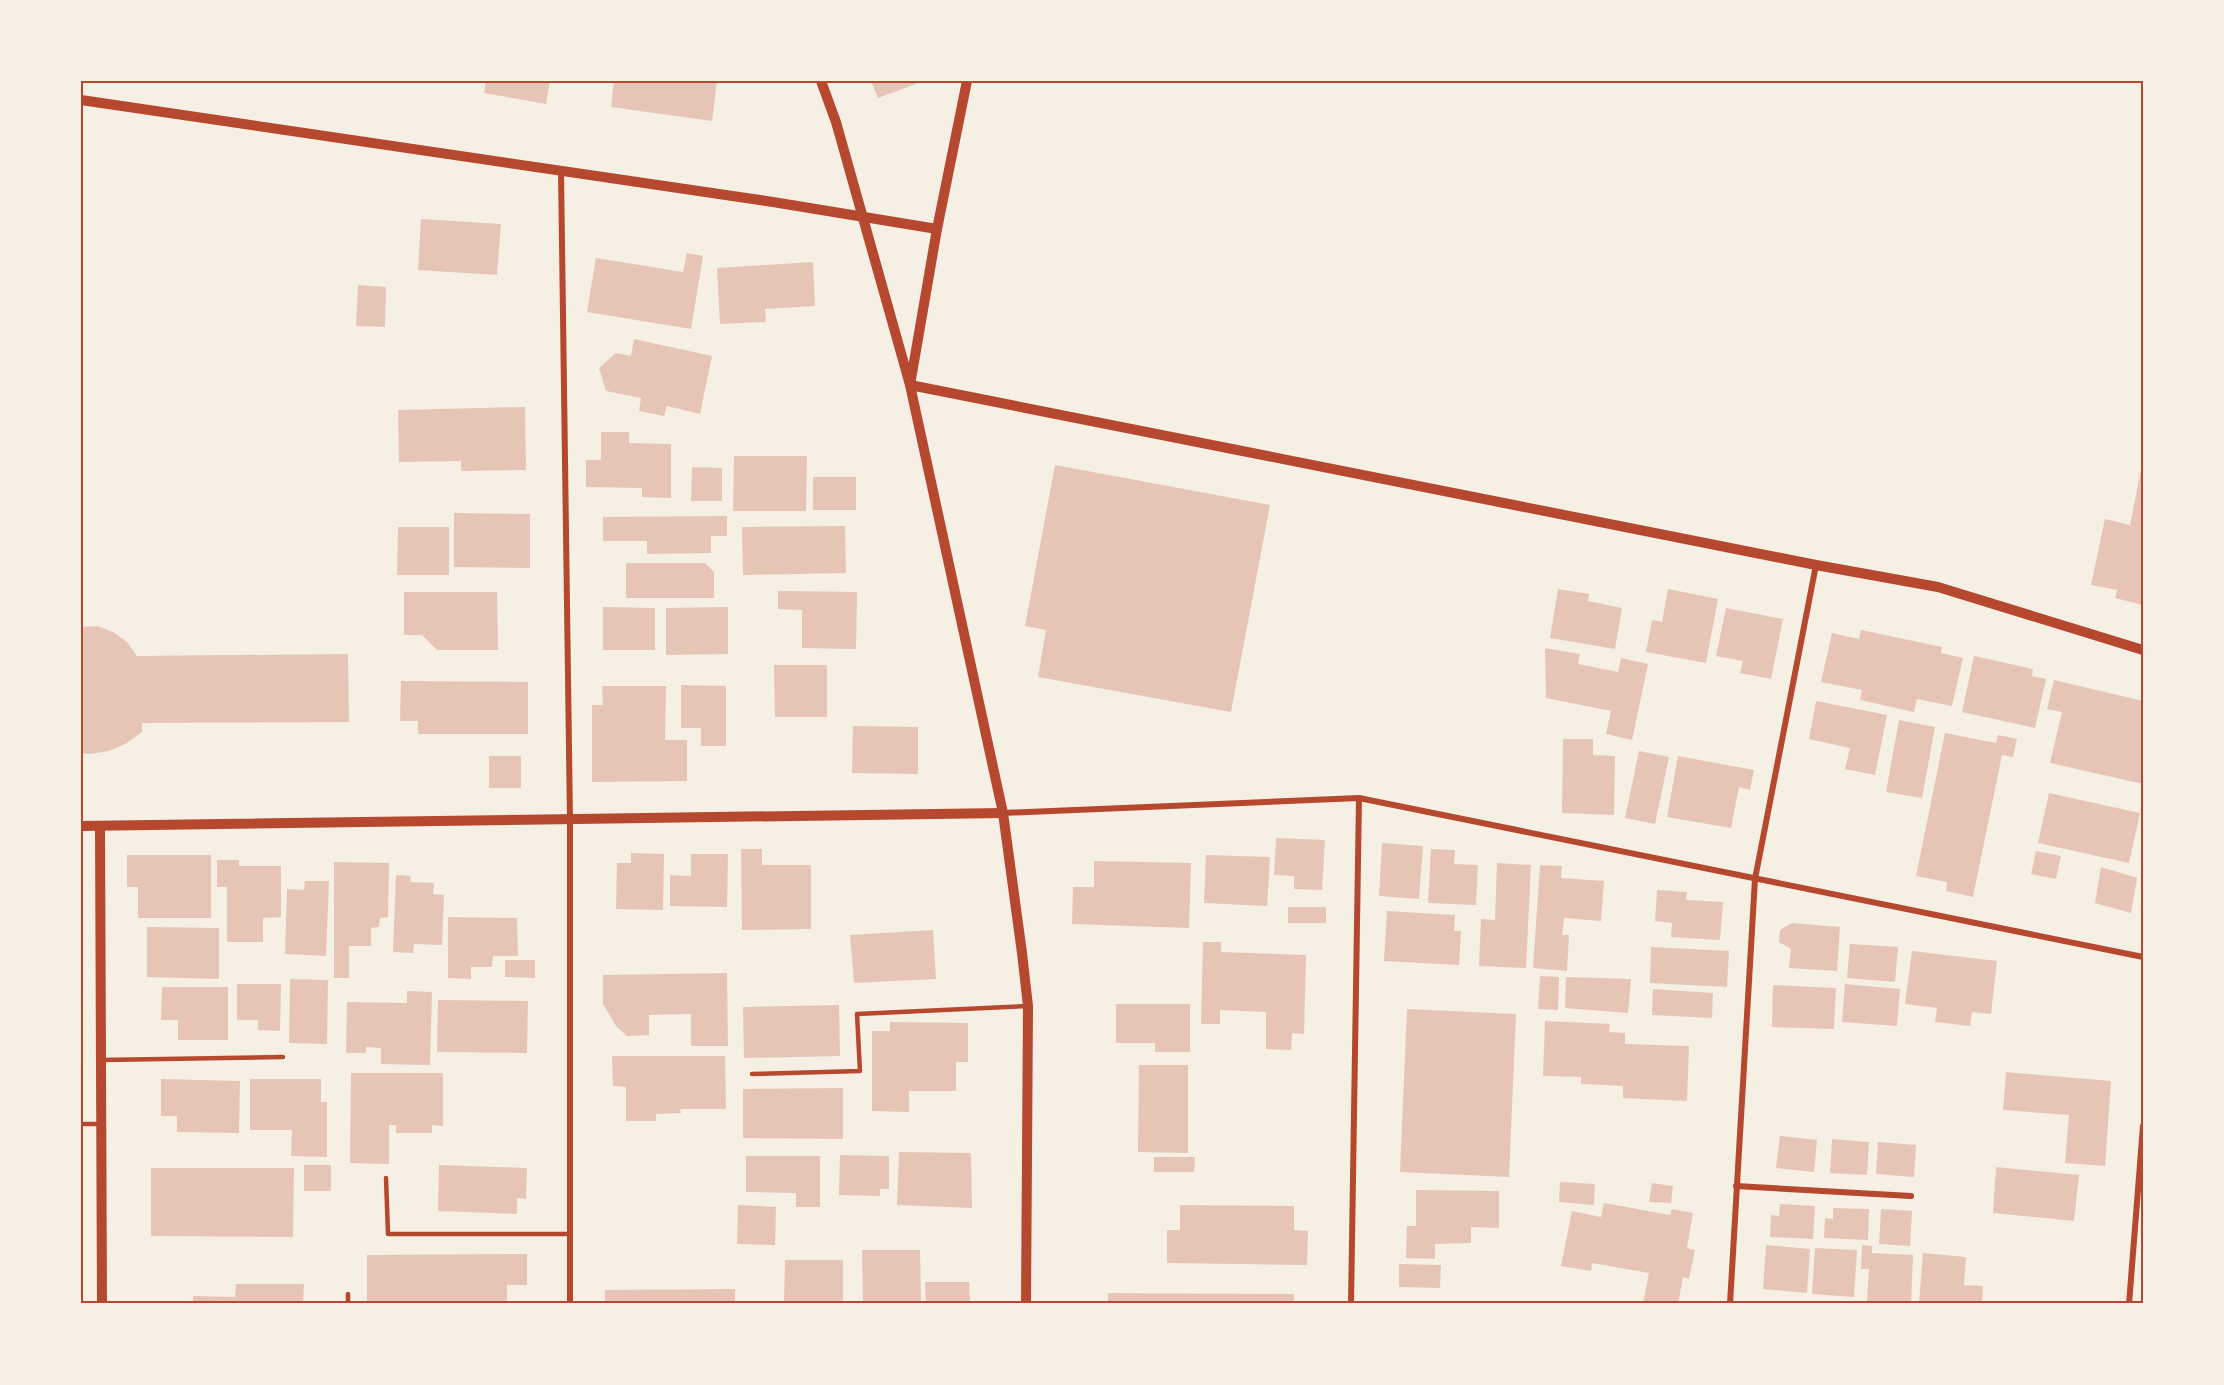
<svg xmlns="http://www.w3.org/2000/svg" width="2224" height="1385" viewBox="0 0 2224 1385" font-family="'DejaVu Sans',sans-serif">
  <rect width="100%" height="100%" fill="#f6efe4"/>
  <!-- building -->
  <g fill="#e6c5b7">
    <polygon points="486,81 550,81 546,104 484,93"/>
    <polygon points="614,81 717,81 712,121 611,107"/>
    <polygon points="871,81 915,81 916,84 878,98"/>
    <polygon points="421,219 501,224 497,275 418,270"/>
    <polygon points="687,253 703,256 691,329 587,312 596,258 683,272"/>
    <polygon points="813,262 815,306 765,309 766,322 720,324 717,268"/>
    <polygon points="358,285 386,287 385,327 356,326"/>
    <polygon points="634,339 712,356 700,414 667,406 664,416 639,411 641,398 606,391 599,368 616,353 631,356"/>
    <polygon points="525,407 526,470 461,471 461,461 399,462 398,410"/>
    <polygon points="601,432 629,432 629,443 671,444 671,498 642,497 642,488 586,487 586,460 601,460"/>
    <polygon points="734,456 807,456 806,511 733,511"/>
    <polygon points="1055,465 1270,505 1231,712 1038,677 1046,630 1025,626"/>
    <polygon points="2142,465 2143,465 2143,605 2115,598 2117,590 2091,585 2105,519 2130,525"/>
    <polygon points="692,467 722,468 722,501 691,501"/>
    <rect x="813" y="477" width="43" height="33"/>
    <polygon points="454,513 530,514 530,568 454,567"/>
    <polygon points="727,516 727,536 711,536 711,553 647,554 647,541 603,541 603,517"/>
    <polygon points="845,526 846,573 743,575 742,527"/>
    <polygon points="398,527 449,527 449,575 397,575"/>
    <polygon points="626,563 705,563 714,572 714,598 626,598"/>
    <polygon points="1558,589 1589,594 1588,601 1622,608 1615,649 1550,638"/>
    <polygon points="1668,589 1718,599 1706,663 1646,652 1652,620 1662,622"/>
    <polygon points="778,591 857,592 856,649 802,648 802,610 778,609"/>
    <polygon points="404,592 497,592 498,650 437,650 422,635 404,635"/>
    <polygon points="603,607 655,608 655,650 603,650"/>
    <polygon points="728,607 728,654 666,655 666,608"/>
    <polygon points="1726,608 1783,619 1771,679 1740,673 1743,661 1716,656"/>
    <polygon points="97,626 113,632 127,642 137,656 348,654 349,722 142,723 142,732 127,743 109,751 90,754 81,753 81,627"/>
    <polygon points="1861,630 1942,647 1941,653 1963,658 1952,706 1917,699 1914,712 1860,700 1862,690 1821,682 1832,633 1859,639"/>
    <polygon points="1545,648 1580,654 1578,664 1618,672 1621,658 1648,664 1632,740 1606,734 1611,711 1546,698"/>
    <polygon points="1974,656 2033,669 2032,676 2046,679 2035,728 1962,712"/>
    <polygon points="774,665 827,665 827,717 775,717"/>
    <polygon points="2054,680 2143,701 2143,784 2050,763 2062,712 2047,709"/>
    <polygon points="401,681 528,682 528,734 418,734 418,721 400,721"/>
    <polygon points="681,685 726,686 726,746 701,746 701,728 681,728"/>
    <polygon points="602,686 666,686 665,740 687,740 687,781 592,782 592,705 603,705"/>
    <polygon points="1816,701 1887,715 1875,775 1845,769 1850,748 1809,739"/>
    <polygon points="1899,720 1935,727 1922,798 1886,792"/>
    <polygon points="853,726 918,727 918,774 852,773"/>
    <polygon points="1945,733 1996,743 1998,735 2017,739 2013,757 2002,755 1973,897 1946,891 1947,882 1916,876"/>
    <polygon points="1563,739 1593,739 1593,755 1615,756 1614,815 1562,813"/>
    <polygon points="1639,751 1669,757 1655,824 1625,818"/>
    <rect x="489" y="756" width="32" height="32"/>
    <polygon points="1678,756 1754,770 1750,790 1739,787 1731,828 1667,817"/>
    <polygon points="2049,793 2140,813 2129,863 2038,843"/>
    <polygon points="1276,838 1325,840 1322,890 1294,889 1294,876 1274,875"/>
    <polygon points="1382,843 1423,846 1419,899 1379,896"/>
    <polygon points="741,849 762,849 762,865 811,865 811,929 742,930"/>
    <polygon points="1431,849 1455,850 1454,864 1478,865 1476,905 1428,903"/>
    <polygon points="2036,851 2061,856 2056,879 2031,874"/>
    <polygon points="631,853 664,854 663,910 616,909 617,863 631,863"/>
    <polygon points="691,854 728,854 727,907 670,906 670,875 691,876"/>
    <polygon points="127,855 211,855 211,918 138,918 138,887 127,887"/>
    <polygon points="1206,855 1270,857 1267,906 1204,903"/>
    <polygon points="217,860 239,860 239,866 281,866 281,917 263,918 263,942 227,942 227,887 217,887"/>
    <polygon points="1094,861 1191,863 1189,928 1072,924 1073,887 1094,887"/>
    <polygon points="334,862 389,863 388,917 380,918 379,927 371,928 371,946 349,946 349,978 334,978"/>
    <polygon points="1497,863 1531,865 1526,968 1479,966 1481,919 1495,920"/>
    <polygon points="1540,865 1562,866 1561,878 1604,881 1601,921 1564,918 1562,935 1569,935 1567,971 1533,968"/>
    <polygon points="2101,867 2137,878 2131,913 2095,903"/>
    <polygon points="396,875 411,876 410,882 434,883 433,894 444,895 442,945 414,944 413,953 393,952"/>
    <polygon points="305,881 329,881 326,956 285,954 287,889 304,890"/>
    <polygon points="1657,890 1687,892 1686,900 1723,902 1720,940 1671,937 1672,923 1655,921"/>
    <rect x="1288" y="907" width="38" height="16"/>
    <polygon points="1387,911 1455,915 1454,931 1461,931 1459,965 1384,961"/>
    <polygon points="448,917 517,918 518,956 493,956 492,967 471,967 471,979 448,978"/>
    <polygon points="1792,923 1840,927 1837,971 1789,968 1791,949 1779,942 1780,930"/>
    <polygon points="147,927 219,928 219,979 147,977"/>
    <polygon points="933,930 936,979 854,983 850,935"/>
    <polygon points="1203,942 1221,942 1221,952 1306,955 1304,1034 1292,1033 1291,1050 1266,1049 1266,1012 1220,1010 1220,1024 1201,1024"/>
    <polygon points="1850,944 1898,947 1895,982 1847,978"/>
    <polygon points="1651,947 1729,951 1727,987 1650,983"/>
    <polygon points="1912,951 1997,961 1991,1014 1972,1012 1970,1026 1935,1022 1937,1008 1905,1004"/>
    <polygon points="505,960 535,960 535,978 505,977"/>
    <polygon points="727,973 728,1046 691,1046 691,1014 649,1015 649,1035 627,1036 616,1026 603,1004 603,975"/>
    <polygon points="1540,976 1559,977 1558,1010 1538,1009"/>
    <polygon points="1566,977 1631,979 1628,1013 1565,1008"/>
    <polygon points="290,979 328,980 327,1044 289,1043"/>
    <polygon points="237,984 281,984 280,1031 258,1030 258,1020 237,1020"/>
    <polygon points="1845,984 1900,989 1897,1026 1842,1022"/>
    <polygon points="1773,985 1836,988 1834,1029 1772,1027"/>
    <polygon points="162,987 228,987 228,1040 178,1040 178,1020 161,1020"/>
    <polygon points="1653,989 1713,993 1712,1018 1652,1015"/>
    <polygon points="407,991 432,992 430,1065 381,1064 381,1048 366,1047 366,1053 346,1053 347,1002 407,1003"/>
    <polygon points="438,1000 528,1001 527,1053 437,1052"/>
    <polygon points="1116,1004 1190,1004 1190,1052 1155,1052 1155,1043 1116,1043"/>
    <polygon points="839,1005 840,1056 744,1058 743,1007"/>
    <polygon points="1407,1009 1516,1014 1509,1177 1400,1172"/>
    <polygon points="1545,1021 1610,1024 1609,1032 1625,1033 1625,1044 1689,1046 1687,1101 1623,1098 1623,1086 1581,1084 1581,1077 1543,1076"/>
    <polygon points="890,1022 968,1023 968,1062 956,1062 956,1091 909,1091 909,1112 872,1111 872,1031 890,1031"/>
    <polygon points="612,1056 725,1056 726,1109 680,1109 681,1113 656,1114 656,1121 626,1121 626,1087 613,1086"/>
    <polygon points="1139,1065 1188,1065 1188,1153 1138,1152"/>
    <polygon points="2006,1072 2111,1081 2105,1166 2065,1163 2069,1115 2003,1110"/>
    <polygon points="351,1073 443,1073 443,1126 432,1125 432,1133 396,1133 396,1125 389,1125 389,1164 350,1163"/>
    <polygon points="161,1079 240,1081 239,1133 177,1132 177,1116 161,1116"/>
    <polygon points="250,1079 321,1079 321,1102 327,1102 327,1157 291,1156 292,1130 250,1130"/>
    <polygon points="843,1088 843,1139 743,1138 743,1089"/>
    <polygon points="1780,1136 1817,1140 1814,1172 1776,1168"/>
    <polygon points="1832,1139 1869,1142 1867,1175 1830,1173"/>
    <polygon points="1878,1142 1916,1145 1914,1177 1876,1174"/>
    <polygon points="899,1152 971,1153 972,1208 897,1205"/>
    <polygon points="840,1155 889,1156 889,1189 880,1189 880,1196 839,1195"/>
    <polygon points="746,1156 820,1156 820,1207 796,1207 796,1193 746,1192"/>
    <polygon points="1154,1157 1195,1157 1194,1172 1154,1172"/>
    <rect x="304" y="1165" width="27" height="26"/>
    <polygon points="439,1165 527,1168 526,1199 517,1198 517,1214 438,1211"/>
    <polygon points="1996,1167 2079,1175 2074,1221 1993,1213"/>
    <polygon points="151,1168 294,1168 293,1237 151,1236"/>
    <polygon points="1560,1182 1595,1184 1594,1205 1559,1202"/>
    <polygon points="1652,1183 1673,1186 1671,1203 1649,1202"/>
    <polygon points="1416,1190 1499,1191 1499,1228 1471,1227 1471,1243 1435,1244 1435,1259 1406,1258 1407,1226 1416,1226"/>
    <polygon points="1604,1203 1670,1215 1672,1209 1693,1213 1687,1248 1695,1250 1689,1279 1683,1277 1678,1304 1643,1304 1649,1273 1592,1263 1591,1271 1561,1266 1572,1211 1601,1217"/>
    <polygon points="1780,1204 1815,1206 1813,1239 1770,1237 1771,1215 1779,1216"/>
    <polygon points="738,1205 776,1207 775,1245 737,1244"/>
    <polygon points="1180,1205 1294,1206 1294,1230 1308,1231 1307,1265 1167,1263 1167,1230 1180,1230"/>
    <polygon points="1833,1208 1869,1209 1868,1240 1824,1238 1825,1218 1833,1219"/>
    <polygon points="1881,1209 1912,1211 1910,1246 1879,1244"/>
    <polygon points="1766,1245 1810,1249 1807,1293 1763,1289"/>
    <polygon points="1862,1245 1872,1246 1872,1253 1913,1255 1911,1304 1867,1302 1869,1269 1861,1269"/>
    <polygon points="1815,1248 1857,1250 1854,1297 1812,1294"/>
    <polygon points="862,1250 920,1250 921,1301 863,1301"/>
    <polygon points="1923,1253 1966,1257 1964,1285 1983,1286 1982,1304 1919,1304"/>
    <polygon points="527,1254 527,1285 507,1285 507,1304 367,1304 367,1255"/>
    <polygon points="785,1260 843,1260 843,1304 784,1304"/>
    <polygon points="1399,1264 1441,1265 1440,1288 1399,1287"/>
    <polygon points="925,1282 969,1282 970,1304 926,1304"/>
    <polygon points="236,1284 304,1284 303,1304 193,1304 193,1296 235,1297"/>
    <polygon points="735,1289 735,1304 605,1304 605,1290"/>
    <polygon points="1108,1293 1294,1294 1294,1304 1108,1304"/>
  </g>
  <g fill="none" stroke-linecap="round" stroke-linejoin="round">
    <!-- service -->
    <g stroke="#b5482f" stroke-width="4.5">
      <polyline points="101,1060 283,1057"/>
      <polyline points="752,1074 860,1071 857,1014 1028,1006"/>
      <polyline points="81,1124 99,1124"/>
      <polyline points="386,1178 388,1234 570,1234"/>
      <polyline points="348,1304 348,1294"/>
    </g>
    <!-- minor -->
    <g stroke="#b5482f" stroke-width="6">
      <polyline points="561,171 570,821 570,1304"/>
      <polyline points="1003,813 1359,798 2143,957"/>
      <polyline points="1736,1186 1911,1196"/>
      <polyline points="1351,1304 1359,798"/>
      <polyline points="1730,1304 1755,879 1816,565"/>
      <polyline points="2129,1304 2143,1126"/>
    </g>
    <!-- tertiary -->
    <g stroke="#b5482f" stroke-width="10">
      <polyline points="821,81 836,122 910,385 1816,565 1938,587 2143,650"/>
      <polyline points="967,81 937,229 910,385 1003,813 1022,953 1028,1006 1026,1304"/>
      <polyline points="81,100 773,202 937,229"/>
      <polyline points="81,826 1003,813"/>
      <polyline points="100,826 102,1304"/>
    </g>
  </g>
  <!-- border -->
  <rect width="2224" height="1385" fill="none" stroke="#f6efe4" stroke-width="165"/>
  <rect x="82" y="82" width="2060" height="1220" fill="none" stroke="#b5482f" stroke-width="2"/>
</svg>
